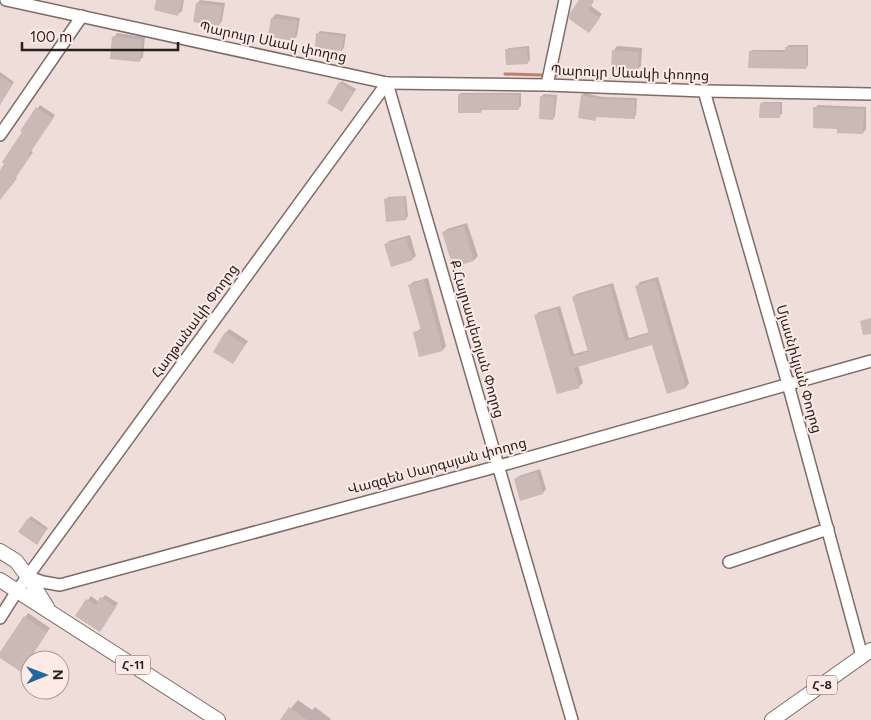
<svg xmlns="http://www.w3.org/2000/svg" width="871" height="720" viewBox="0 0 871 720" font-family="Figtree,'Noto Sans Armenian',sans-serif">
  <rect width="100%" height="100%" fill="#efddd9"/>
  <!-- shadow -->
  <g fill="#0003">
    <polygon points="157,0 184,0 182,11 178,14"/>
    <polygon points="200,0 225,3 222,21 219,25 197,4"/>
    <polygon points="581,0 594,0 591,6 602,14 592,28"/>
    <polygon points="276,14 300,18 297,36 294,39 272,18"/>
    <polygon points="320,31 346,34 344,48 342,50 318,33"/>
    <polygon points="117,33 145,37 143,57 139,61 114,37"/>
    <polygon points="788,45 808,45 808,65 806,68 750,52 752,50 786,50"/>
    <polygon points="529,46 530,60 528,62 506,50 509,48"/>
    <polygon points="617,46 642,48 641,66 637,70 612,68 614,50"/>
    <polygon points="0,72 14,82 5,96 0,96"/>
    <polygon points="342,81 356,89 344,108 340,83"/>
    <polygon points="461,93 521,93 521,106 519,108 483,110 480,112 459,95"/>
    <polygon points="585,93 602,97 637,98 636,115 634,117 598,116 595,119 579,117 582,95"/>
    <polygon points="544,94 557,95 555,116 553,119 542,96"/>
    <polygon points="763,102 782,102 782,114 779,116 761,104"/>
    <polygon points="40,105 55,115 31,151 33,152 16,177 17,178 5,193 0,194 0,172"/>
    <polygon points="818,105 866,107 866,129 863,133 838,127 815,108"/>
    <polygon points="406,196 408,216 406,219 386,200 388,197"/>
    <polygon points="467,223 478,256 474,260 454,266 444,232 447,229"/>
    <polygon points="410,235 416,256 412,259 385,245 389,241"/>
    <polygon points="658,277 689,383 686,387 668,392 653,343 578,365 583,383 579,386 535,316 539,312 560,306 574,354 589,350 573,297 577,294 613,283 629,338 650,332 637,286 640,282"/>
    <polygon points="428,278 446,346 443,350 414,333 422,328 410,285 413,282"/>
    <polygon points="229,329 248,341 233,363 226,333"/>
    <polygon points="540,469 546,489 543,493 521,499 515,479 519,476"/>
    <polygon points="31,516 48,528 39,541 20,532"/>
    <polygon points="105,595 118,603 103,627 77,616 91,596 99,602"/>
    <polygon points="28,613 50,628 25,666 0,656 0,654"/>
    <polygon points="298,700 312,710 315,707 331,719 330,720 281,720"/>
  </g>
  <g fill="none" stroke-linecap="round" stroke-linejoin="round">
    <!-- stream -->
    <g stroke="#c47c70" stroke-width="3">
      <polyline points="505,74 543,75"/>
      <polyline points="554,75 585,76"/>
    </g>
  </g>
  <!-- building -->
  <g fill="#cbb9b6">
    <polygon points="156,0 182,0 178,16 154,10"/>
    <polygon points="579,0 594,0 588,10 600,18 589,33 569,19 570,13"/>
    <polygon points="196,3 222,6 219,26 193,22"/>
    <polygon points="271,18 297,21 294,41 268,37"/>
    <polygon points="316,33 344,36 342,51 315,48"/>
    <polygon points="112,36 142,40 140,62 110,59"/>
    <polygon points="785,47 807,47 806,69 748,68 749,51 785,52"/>
    <polygon points="527,48 528,64 506,65 505,49"/>
    <polygon points="612,50 639,52 638,71 611,69"/>
    <polygon points="0,76 13,84 0,105"/>
    <polygon points="339,82 354,92 342,112 327,103"/>
    <polygon points="458,94 519,95 519,110 481,110 481,113 458,113"/>
    <polygon points="581,95 599,99 635,100 635,119 596,117 596,121 578,118"/>
    <polygon points="540,96 555,97 553,120 539,119"/>
    <polygon points="760,103 780,103 780,118 759,118"/>
    <polygon points="36,107 53,119 29,154 31,155 14,180 15,181 0,200 0,170 4,164 2,162 22,132 20,131"/>
    <polygon points="813,107 864,109 863,134 837,133 837,129 813,128"/>
    <polygon points="404,197 406,220 386,222 384,199"/>
    <polygon points="464,226 474,261 453,267 442,232"/>
    <polygon points="406,238 413,260 391,267 384,244"/>
    <polygon points="424,280 443,351 419,357 413,332 421,330 408,285"/>
    <polygon points="655,280 686,388 667,394 652,345 574,368 580,388 557,394 534,315 557,309 571,357 588,352 572,297 610,286 625,341 649,334 635,286"/>
    <polygon points="871,318 871,334 863,335 860,321"/>
    <polygon points="225,332 245,345 233,364 213,352"/>
    <polygon points="537,472 543,494 520,501 514,479"/>
    <polygon points="28,518 46,530 37,545 18,532"/>
    <polygon points="100,597 116,607 100,632 75,616 86,599 96,605"/>
    <polygon points="24,616 47,632 21,672 0,658 0,652"/>
    <polygon points="289,707 307,720 280,720"/>
  </g>
  <g fill="none" stroke-linecap="round" stroke-linejoin="round">
    <defs>
      <g id="minor">
        <polyline points="6,0 387,83 547,85 704,91 871,94"/>
        <polyline points="387,83 572,720"/>
        <polyline points="547,85 565,0"/>
        <polyline points="704,91 788,384 862,656"/>
        <polyline points="0,135 82,16"/>
        <polyline points="729,562 828,529"/>
        <polyline points="28,577 43,582 60,585 499,466 871,361"/>
        <polyline points="0,618 17,591 387,83"/>
      </g>
      <g id="major">
        <polyline points="0,551 16,561 28,577 47,607"/>
        <polyline points="0,580 218,720"/>
        <polyline points="772,720 871,650"/>
      </g>
    </defs>
    <!-- minor casing -->
    <use href="#minor" stroke="#7d6c69" stroke-width="14"/>
    <!-- major casing -->
    <use href="#major" stroke="#7d6c69" stroke-width="16"/>
    <!-- minor -->
    <use href="#minor" stroke="#fff" stroke-width="11"/>
    <!-- major -->
    <use href="#major" stroke="#fff" stroke-width="14"/>
  </g>
  <g text-anchor="middle" dominant-baseline="central" stroke-width="4" stroke-linejoin="round" paint-order="stroke">
    <!-- shield labels -->
    <g fill="#fdeae6" stroke="#665c5a" stroke-width="1">
      <rect x="115.5" y="655.5" width="35" height="19" rx="4"/>
      <rect x="807" y="675.5" width="30" height="19" rx="4"/>
    </g>
    <g font-size="12" font-weight="bold" fill="#261f1e">
      <text x="133" y="665">Հ-11</text>
      <text x="822" y="685">Հ-8</text>
    </g>
    <!-- street labels -->
    <g font-size="14" fill="#261f1e" stroke="#fdeae6">
      <text transform="translate(273 42) rotate(12)">Պարույր Սևակ փողոց</text>
      <text transform="translate(630 73) rotate(2)">Պարույր Սևակի փողոց</text>
      <text transform="translate(195 321) rotate(-54)">Հաղթանակի Փողոց</text>
      <text transform="translate(477 339) rotate(74)">Ք.Հայրապետյան Փողոց</text>
      <text transform="translate(799 369) rotate(74)">Մյասնիկյան Փողոց</text>
      <text transform="translate(437 466) rotate(-15)">Վազգեն Սարգսյան փողոց</text>
    </g>
  </g>
  <!-- north arrow -->
  <g transform="translate(45 675) rotate(89)"><circle r="24" fill="#fdeae6" stroke="#a79996"/>
  <path d="M0-4L9 19L0 12L-9 19Z" fill="#1f689c"/>
  <text y="-8" font-size="14" font-weight="bold" text-anchor="middle" fill="#261f1e">N</text>
  </g>
  <!-- scale -->
  <path d="M22 42v8h156v-8" fill="none" stroke="#261f1e" stroke-width="2.5"/>
  <text x="30" y="42" font-size="15" fill="#261f1e" stroke="#fdeae6" stroke-width="4" paint-order="stroke">100 m</text>
</svg>
